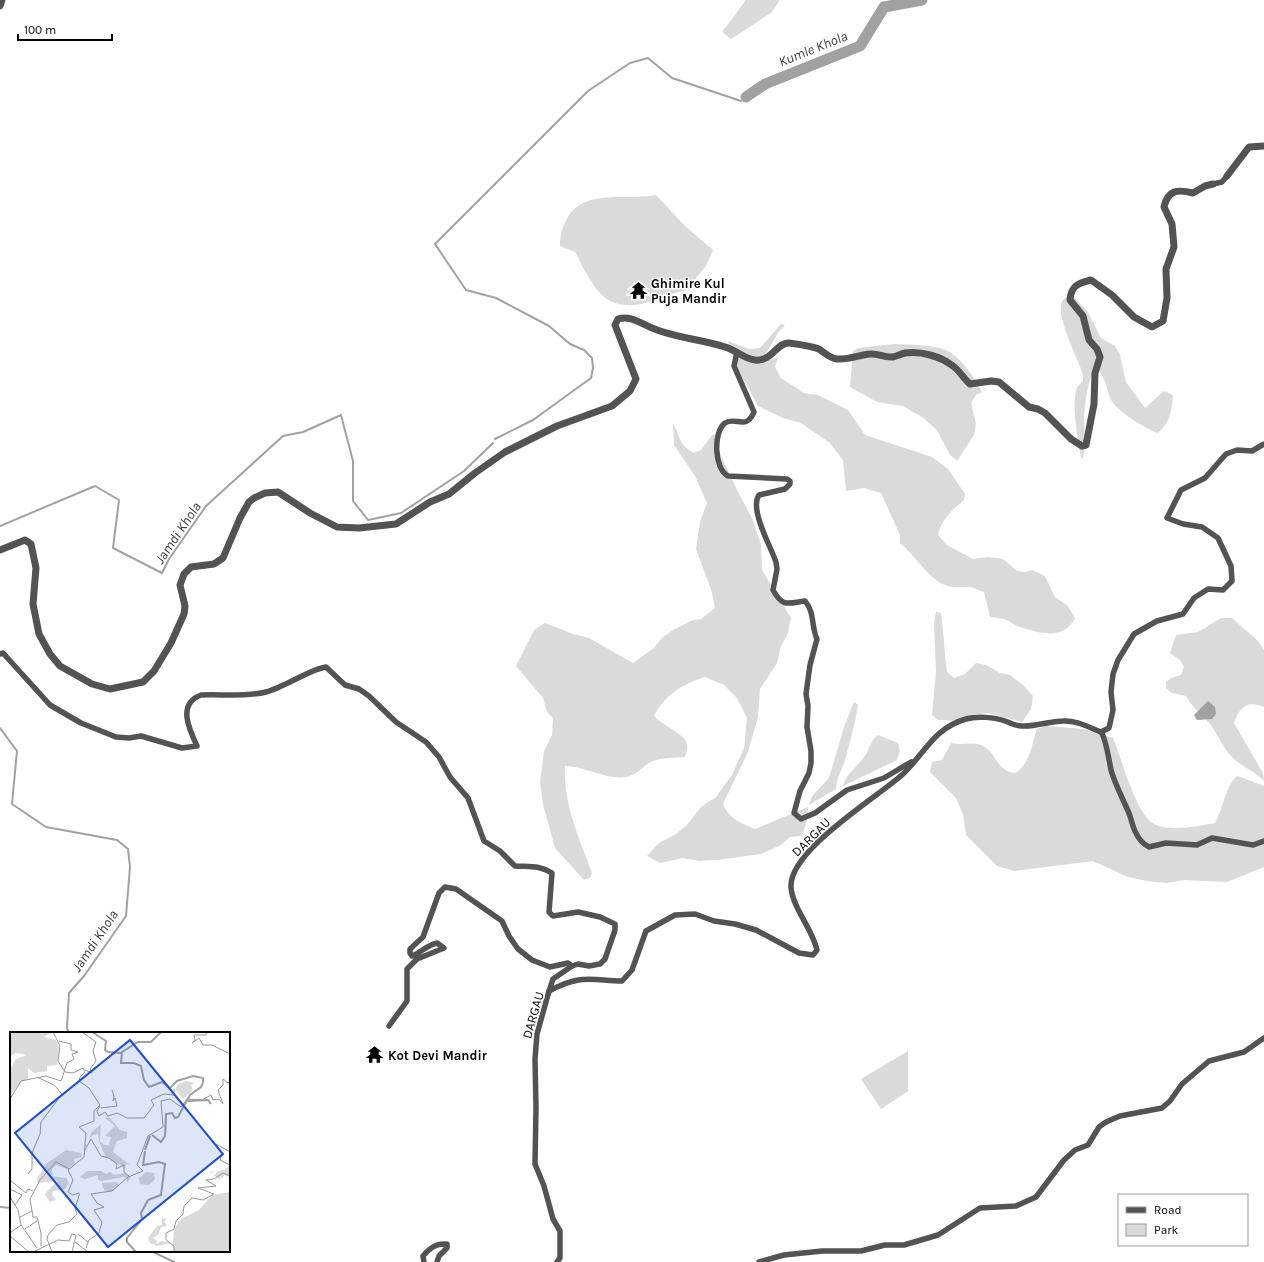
<svg xmlns="http://www.w3.org/2000/svg" width="1264" height="1262" viewBox="0 0 1264 1262" font-family="Karla,sans-serif">
  <rect width="100%" height="100%" fill="#fff"/>
  <!-- green -->
  <g fill="#dadada">
    <polygon points="746,0 780,0 771,13 731,39 722,32"/>
    <path d="M656 195 685 226 713 250 706 266 685 291C667 293 653 303 635 305 603 307 596 289 582 266 580 262 578 255 575 252 571 250 564 248 560 246 560 235 562 227 568 217 585 188 628 201 656 195Z"/>
    <path d="M1071 294 1088 312 1101 338 1115 346 1120 355 1126 382 1145 408 1164 391 1173 395C1172 410 1170 424 1157 433 1143 427 1116 411 1110 398 1106 386 1105 376 1096 367 1088 379 1085 401 1084 416 1084 431 1087 446 1082 460 1078 446 1072 405 1076 391 1077 386 1080 384 1083 381V375C1079 359 1053 313 1063 300 1064 298 1068 296 1071 294Z"/>
    <path d="M781 324 785 325 778 333 765 355 770 360 778 357 775 367 781 378 804 393 818 395 848 410 865 435 932 457 948 469 965 494 964 500C952 510 941 520 938 535L947 545 973 559 988 557 1003 559 1017 571 1025 572 1032 570 1045 576 1055 597 1068 606 1075 618C1064 641 1039 633 1020 627 1015 626 1011 621 1006 620 1001 618 996 618 990 617L984 592C980 591 974 588 970 587 961 586 954 589 945 585 929 579 914 554 900 543V535L881 493 864 488 846 491 843 460 830 443 801 423 783 418 758 406 736 366 728 341 749 349 760 348Z"/>
    <path d="M894 344C910 345 931 344 946 350 961 357 975 378 982 392L976 395 971 403 976 424 974 435 957 461 950 455 937 430 922 417 903 406 877 402 850 387 853 351 858 348Z"/>
    <path d="M673 423C681 438 678 444 694 453L701 450 713 434 718 436V449L737 490 753 520 761 545 762 570 791 618 788 633 781 646 777 663 760 689 758 717 748 752 723 804C729 819 741 823 755 829L808 807V817L802 836 790 837 781 845 761 854 717 860 699 861 683 858 660 863 647 856 659 843 676 834 686 826 702 806 716 797 732 775 744 748 747 718 737 698 724 685 705 677C681 685 667 693 654 716 662 725 686 735 687 744 688 748 686 753 685 757 674 758 658 757 649 763 641 768 635 776 626 777 607 780 583 766 565 766 563 803 579 838 592 873L590 878 584 880 555 848 543 804 540 782 544 751 552 735 553 718 547 712 543 698 516 666 534 630 545 623 573 634 589 638 633 663 654 648 662 638 673 630 693 620 701 619 715 608 711 589 696 549 700 522 707 503 695 476 674 445Z"/>
    <path d="M936 612 941 613C944 633 944 652 947 672L954 678 965 674 976 663 986 665 1000 673 1010 675 1023 685 1033 696 1031 709 1022 722 988 713 970 715 961 721 938 720 932 715 936 671 934 624Z"/>
    <path d="M1221 618H1232L1258 641 1264 650V707C1247 700 1240 707 1234 723L1263 773 1264 781C1254 771 1241 766 1232 757 1222 747 1218 734 1210 724 1202 713 1192 708 1186 696L1172 693 1166 688V682L1171 678 1181 675 1184 667 1180 660 1170 653 1176 635 1198 632Z"/>
    <path d="M854 702 858 705C855 723 850 742 845 760 842 771 837 776 836 789L809 805C813 789 823 789 830 775L844 727Z"/>
    <path d="M1046 726 1084 729 1113 738C1122 759 1135 813 1154 824 1169 832 1199 826 1215 823 1222 813 1227 780 1238 776L1264 786V867L1227 882 1185 880 1166 883 1147 881 1128 877 1093 861 1015 871 997 866 966 835 963 814 956 798 930 772 932 762 942 760 951 743C963 746 975 740 985 747 998 756 996 771 1016 773 1031 761 1031 746 1037 729Z"/>
    <path d="M878 735 898 743 900 751 897 760 843 786C845 775 858 766 865 756 870 749 870 741 878 735Z"/>
    <polygon points="908,1051 908,1091 881,1109 861,1079"/>
  </g>
  <!-- water -->
  <polygon fill="#a1a1a1" points="1208,701 1215,707 1216,714 1212,719 1197,720 1194,715"/>
  <g fill="none" stroke-linecap="round" stroke-linejoin="round">
    <!-- stream -->
    <g stroke="#a1a1a1" stroke-width="2">
      <polyline points="495,439 533,420 591,378 593,368 592,358 584,350 570,344 549,326 496,298 466,290 435,244 588,91 630,63 648,58 672,78 741,101"/>
      <polyline points="0,526 95,486 119,500 113,548 162,573 169,559 206,506 283,436 303,432 341,415 353,461 353,501 368,520 401,513 464,471 493,443"/>
      <polyline points="0,728 17,751 12,804 46,827 117,840 128,849 130,867 126,916 84,976 69,993 67,1028 69,1033"/>
      <polyline points="0,1207 11,1208"/>
      <polyline points="151,1251 174,1262"/>
    </g>
    <!-- river -->
    <polyline stroke="#a1a1a1" stroke-width="11" points="746,97 765,84 860,46 884,7 922,0"/>
    <!-- minor -->
    <g stroke="#535353" stroke-width="5.5">
      <polyline points="1213,184 1222,182 1227,176"/>
      <path d="M737 352 734 366 754 412C746 431 736 416 725 423 713 432 714 469 728 476L787 479 790 481V484L785 489 759 495C749 509 771 547 776 562L777 569 773 590C783 608 788 603 805 601 815 612 811 627 817 639L810 665 806 694 808 706 807 727 811 751V763L809 773 800 791 794 813 801 819 815 813 847 790 884 778 911 762"/>
      <path d="M0 654 3 653 50 705 81 723 116 737 129 738 141 736 182 748 197 746C189 729 177 704 201 695 220 694 247 697 266 692 284 687 311 669 326 667L345 685 359 689 369 696 396 722 426 742 439 757 450 777 468 798 484 841 500 851 515 866C529 867 540 865 552 873L549 912 553 916 578 912 600 917 615 924V930L605 959 600 964 589 966 578 964 572 966 553 979 549 991"/>
      <path d="M1101 732C1106 739 1109 760 1111 770 1115 784 1122 797 1128 811 1131 817 1132 825 1135 831 1138 838 1143 844 1149 847L1166 843 1197 845 1212 838 1253 845 1264 841"/>
      <path d="M389 1026 407 1001V969L417 959 444 948 437 943C427 945 422 952 412 956L410 953V949L423 937 439 893 445 887 456 889 502 921 509 936 518 949 532 960 550 967 568 963 572 966"/>
      <path d="M424 1262 423 1256C430 1248 436 1243 447 1244V1248L439 1256 437 1262"/>
      <path d="M557 1262 560 1258V1231L553 1219 544 1186 535 1164 536 1108 535 1059 537 1034 549 991C580 974 590 980 622 981L632 970 646 931 675 915 695 914 714 921 735 924 756 930 799 953 813 955 817 950C813 930 792 907 791 887 789 850 878 797 903 774 925 753 934 728 966 719 976 716 995 717 1005 721 1011 723 1015 726 1022 726 1036 727 1049 721 1063 721 1076 720 1088 727 1101 732L1109 728 1113 710 1111 692 1113 674 1118 660 1134 634 1157 621 1183 614 1194 598 1208 589 1223 590 1232 581 1231 566 1218 538 1202 527 1183 524 1167 518 1181 490 1205 478 1226 454 1237 450 1252 451 1264 444"/>
      <polyline points="759,1262 784,1255 822,1251 861,1251 885,1245 904,1245 938,1235 980,1208 1016,1206 1036,1197 1064,1160 1075,1150 1088,1145 1099,1127 1106,1122 1120,1116 1162,1108 1170,1101 1182,1084 1209,1061 1244,1052 1264,1038"/>
    </g>
    <!-- tertiary -->
    <g stroke="#535353" stroke-width="7">
      <polyline points="0,6 2,0"/>
      <polyline points="1227,176 1249,147 1264,146"/>
      <path d="M0 550 25 540 31 544 36 568 33 604 39 634 50 654 60 666 92 684 110 689 143 682 154 671 171 643 184 614 185 606 180 585 184 574 191 567 214 564 223 558 240 518 249 502 254 498 265 493 278 492 310 513 337 527 359 528 396 524 430 502 449 494 475 473 505 452 557 426 612 406 630 391 636 379 615 325 618 319C630 315 640 323 652 328 675 338 701 339 725 347 736 350 744 359 755 360 772 362 777 342 789 343 797 344 811 346 819 349 825 353 829 358 837 359 849 360 859 355 870 354 878 353 884 358 893 357 897 356 901 354 905 353 921 351 940 356 953 366 960 371 963 378 970 384L991 381 999 382 1029 407 1038 409 1045 413 1071 439 1082 446 1086 445 1094 404 1095 373 1100 357 1097 349 1089 340 1083 316 1070 300C1071 286 1078 283 1091 280L1112 295 1134 317 1152 327 1163 321 1167 298 1166 269 1174 247 1172 224 1164 207C1168 190 1177 189 1193 193L1205 186 1213 184"/>
    </g>
  </g>
  <!-- icons -->
  <defs>
    <symbol id="temple-bare" viewBox="-9 -9 18 18"><path d="M0-6L5-2H3V0L6.5 2.5H4V6H1.5V3h-3V6H-4V2.5H-6.5L-3 0V-2H-5Z" fill="#000" stroke="#fff" stroke-width="2.5" paint-order="stroke"/></symbol>
  </defs>
  <g fill-rule="evenodd">
    <use href="#temple-bare" x="626" y="278" width="25" height="25"/>
    <use href="#temple-bare" x="362" y="1042" width="25" height="25"/>
  </g>
  <g text-anchor="middle" dominant-baseline="central" stroke-width="3" stroke-linejoin="round" paint-order="stroke">
    <!-- poi labels -->
    <g font-size="13" font-weight="bold" fill="#000" stroke="#fff" text-anchor="start">
      <text x="651" y="283">Ghimire Kul<tspan x="651" dy="15">Puja Mandir</tspan></text>
      <text x="388" y="1055">Kot Devi Mandir</text>
    </g>
    <!-- street labels -->
    <g font-size="13" fill="#000" stroke="#fff">
      <text transform="translate(811 837) rotate(-45)">DARGAU</text>
      <text transform="translate(533 1015) rotate(-74)">DARGAU</text>
    </g>
    <!-- water labels -->
    <g font-size="14" font-style="italic" fill="#424242" stroke="#fff">
      <text transform="translate(813 49) rotate(-22)">Kumle Khola</text>
      <text transform="translate(178 533) rotate(-56)">Jamdi Khola</text>
      <text transform="translate(95 941) rotate(-56)">Jamdi Khola</text>
    </g>
  </g>
  <!-- overview -->
  <g transform="translate(10 1032)">
    <rect width="220" height="220" fill="#fff"/>
    <path d="M0 0H41L34 5 46 8 49 16 47 33 37 34V39L24 41 18 36V47L11 50 0 63V38L6 27 17 23 6 21 0 24ZM176 49 185 51 181 53 183 58 173 67 166 58 167 53ZM95 86H100L110 98 117 100V106L107 109 103 120 120 133 116 132 115 136 95 124 89 109 88 102 83 103 79 108 81 101 91 92 90 109 94 113H99L101 105 95 104 105 94ZM56 118 71 121 72 125 64 127 65 132 57 137 46 133 42 137 43 143 40 144 44 149 28 151 27 147 36 132ZM220 133V145L214 143 212 147 210 144V148L200 140 203 138 202 141 205 143 207 139 214 138ZM77 139H91L96 142 100 140 105 143 114 141 121 145 117 151V146L114 145 92 149 88 148V143L75 147 70 145ZM136 140 144 141 145 147 139 153 130 152 129 146ZM40 144 56 146 59 151 55 157 43 159 42 163 46 168 40 170 35 163 37 159 48 149ZM107 150 109 154 103 159H95L92 154V151ZM220 160V220H164L162 211 147 214 140 211 138 206 147 194 152 193V186L157 187 154 189 157 194 151 195 148 203 143 206 147 209 146 212 152 209 163 211 164 197 171 187 189 178 202 163Z" fill="#dadada"/>
    <path fill="none" stroke="#a1a1a1" stroke-width="2" d="M82 0 96 9 95 18 98 20 111 21M178 69 198 68 201 72M142 103 151 110 155 104 156 82 162 81 165 86 168 85 180 63 191 55 193 50V46L183 44 167 49 160 56 152 50 139 55 134 48 131 34 124 31H111L112 20 128 10H141L151 0M135 118 140 104M135 119 133 133 149 130 155 132 151 163 138 168M126 220 117 210V206L132 187 131 181 138 168"/>
    <path fill="none" stroke="#999" stroke-width="1" d="M72 0 86 10 83 19 86 29 80 37 82 41 75 38M196 0V3H184L185 8 182 11 189 6 193 13H202L220 22M0 67 11 49 36 44 51 49 57 31 64 27 62 22 68 20 61 18V12L49 9M90 74 87 79 89 84 95 80 98 84 107 81 117 86H134L144 73 141 68 154 62 164 63V57M91 76 107 74 105 66 103 69 104 64 102 58M75 118 81 107 91 124 99 126 107 132 106 137 114 133V140L120 145M220 120 206 112 212 122 210 128 220 133M18 142 22 137V121L30 102 31 90 52 62 44 53 27 45M0 148 16 161 18 157 23 159M0 157 12 163 5 173M0 165 8 178 11 193 0 201M10 185 22 179M11 193 27 216M15 197 27 189M68 202 78 210M0 204 19 220M65 210 78 220M31 214V201L27 185H23L20 167 30 148 46 130 59 137M76 216 79 208 89 201 92 190 84 178 94 175 87 171 81 162 102 159 118 145 133 139 127 133 138 104 153 95 151 69 160 67 171 75 177 67 192 68 201 63 203 68 209 67 213 72 208 58 213 53V47L218 51 220 49M23 220 48 208 59 209 62 202 66 203M42 220 37 207 38 203 47 193 59 190 67 182 65 176 69 164V161L63 163 58 160 63 148 58 138 74 125 76 101 69 95 84 89V79L90 73 79 56 69 49 70 45 75 40 73 36 63 41 55 40 48 29 50 14 43 0M62 220 66 203M164 220V214L156 208V201L164 197 166 189 173 182 174 174 182 166 193 168 204 162 188 156 206 154 196 148 204 147 213 141 220 144"/>
    <path fill="#1d4ed8" fill-opacity="0.15" stroke="#1d4ed8" stroke-width="2" d="M120 8 213 122 98 215 5 101Z"/>
    <rect width="220" height="220" fill="none" stroke="#000" stroke-width="2"/>
  </g>
  <!-- legend -->
  <rect x="1118" y="1194" width="130" height="52" fill="#ffffff" stroke="#999999"/>
  <rect x="1126" y="1207" width="20" height="6" fill="#535353" stroke="#999999"/>
  <text x="1154" y="1214" font-size="12" fill="#000000">Road</text>
  <rect x="1126" y="1224" width="20" height="12" fill="#dadada" stroke="#999999"/>
  <text x="1154" y="1234" font-size="12" fill="#000000">Park</text>
  <!-- scale -->
  <path d="M18 34v6h94v-6" fill="none" stroke="#000000" stroke-width="2"/>
  <text x="24" y="34" font-size="12" fill="#000000" stroke="#ffffff" stroke-width="3" paint-order="stroke">100 m</text>
</svg>
